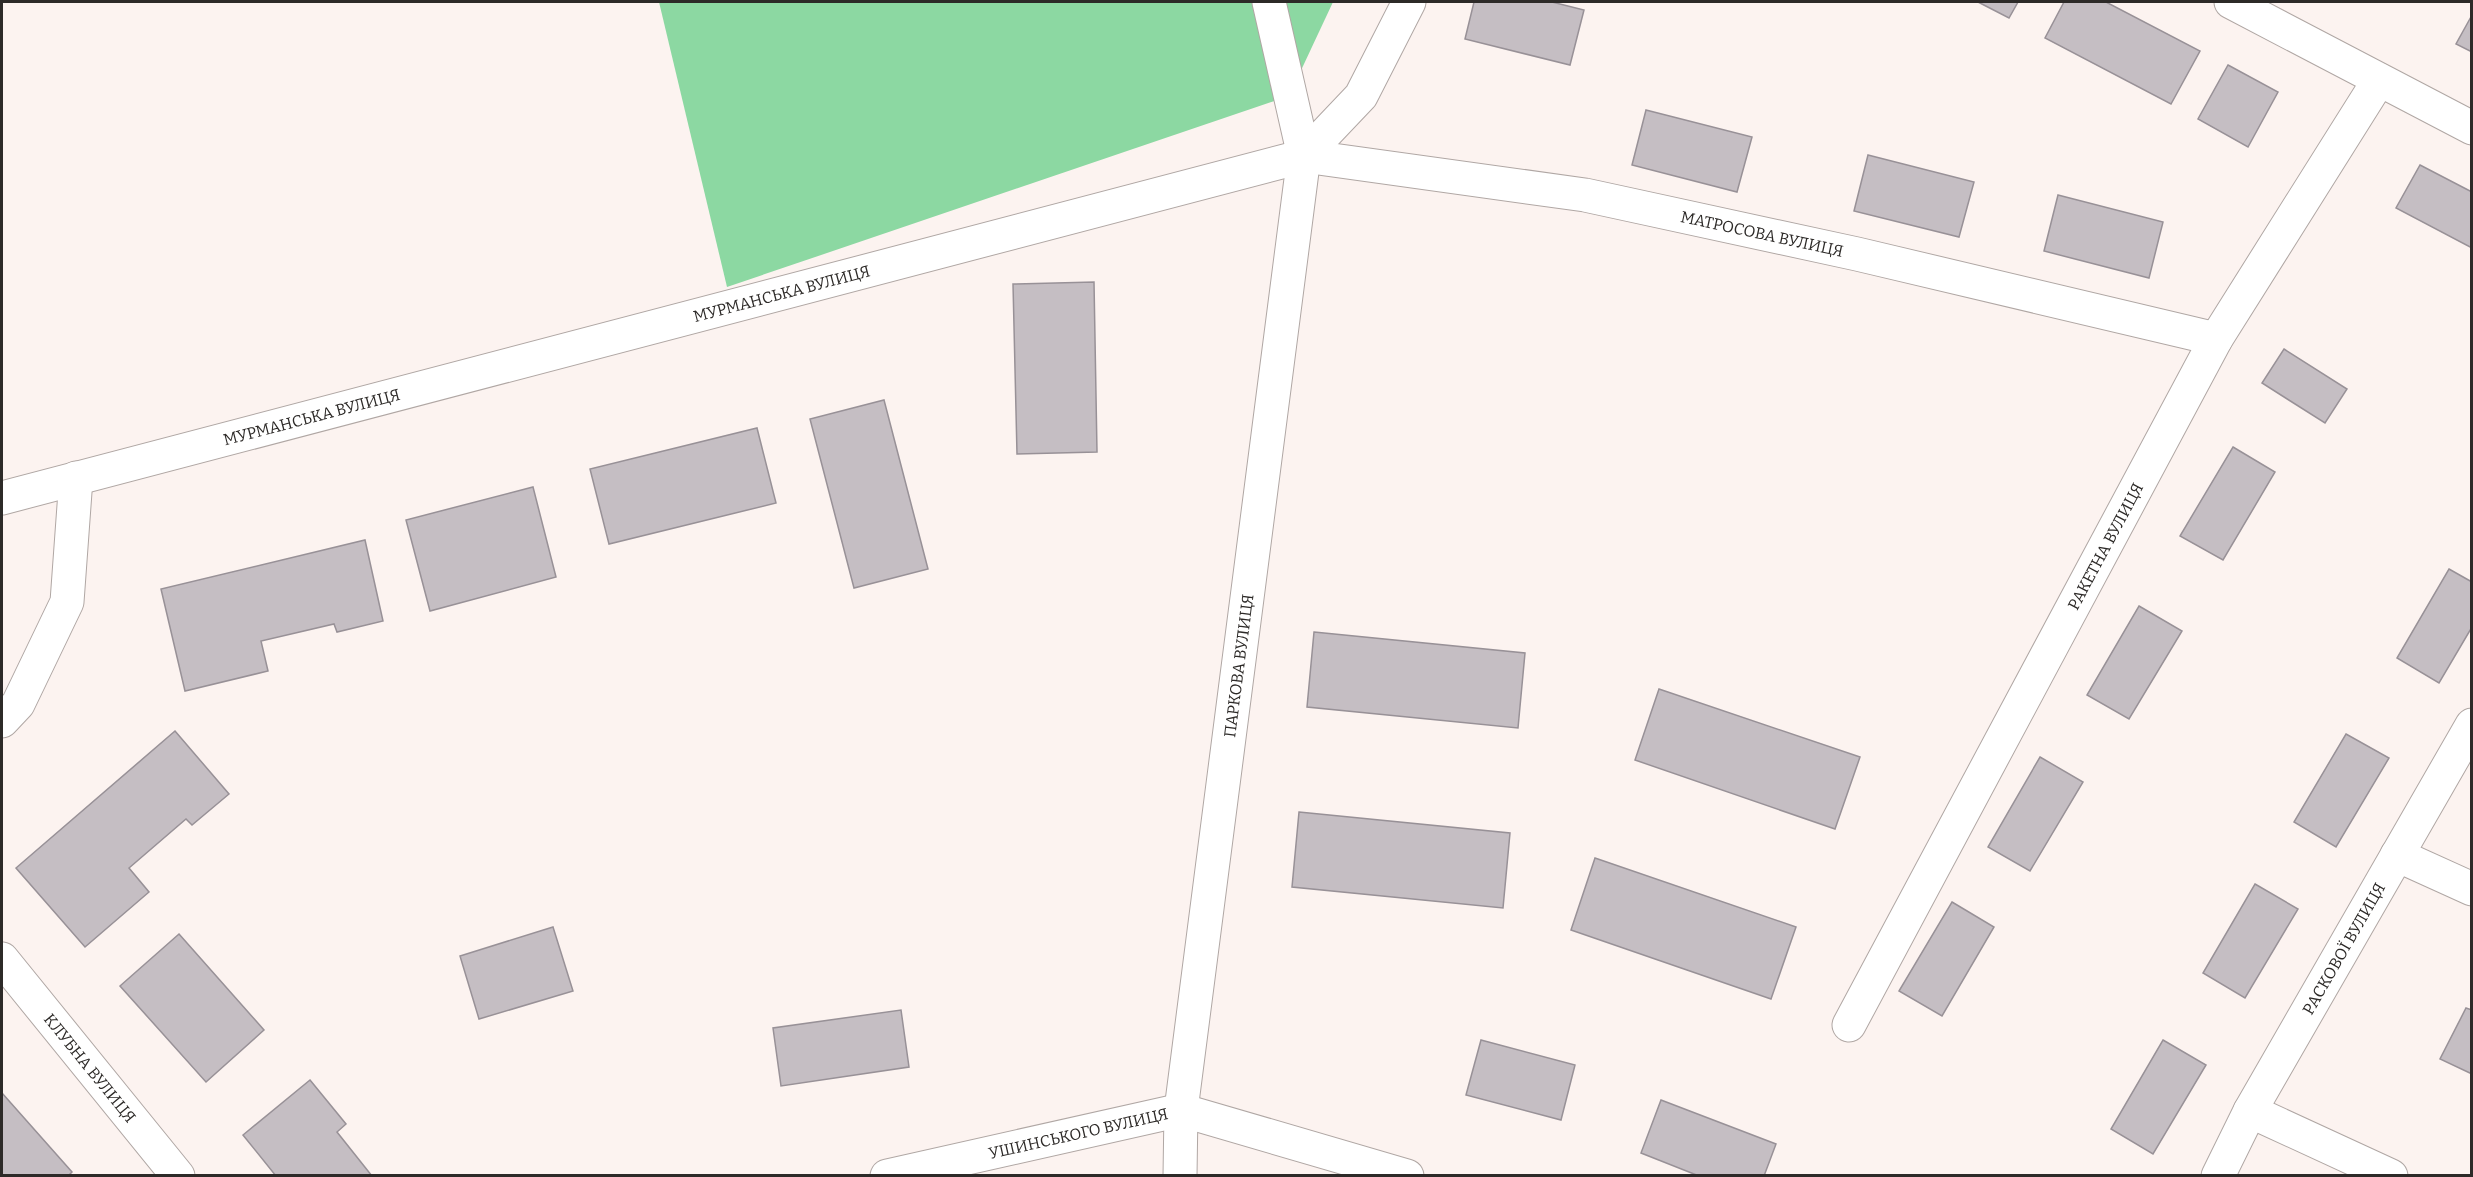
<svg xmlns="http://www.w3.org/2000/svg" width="2473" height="1177" viewBox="0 0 2473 1177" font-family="Bitter,serif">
  <rect width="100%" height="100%" fill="#fcf3f0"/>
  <!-- forest -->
  <polygon fill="#8cd8a2" points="659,2 1333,2 1289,96 727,287"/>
  <!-- building -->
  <g fill="#c5bec3" stroke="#989197" stroke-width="1.5">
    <polygon points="1474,2 1552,2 1584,10 1570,65 1465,39"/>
    <polygon points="1978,2 2018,2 2009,18"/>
    <polygon points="2064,2 2106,2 2200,51 2171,104 2045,38"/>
    <polygon points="2472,15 2472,52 2456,44"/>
    <polygon points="2228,65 2278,92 2248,147 2198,119"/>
    <polygon points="1646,110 1752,137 1737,192 1632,165"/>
    <polygon points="1868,155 1974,182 1959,237 1854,211"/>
    <polygon points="2420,165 2472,192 2472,248 2396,208"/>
    <polygon points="2058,195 2163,222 2149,278 2044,251"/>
    <polygon points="1094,282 1097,452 1017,454 1013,284"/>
    <polygon points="2284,349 2347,389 2325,423 2262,383"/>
    <polygon points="884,400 928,569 854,588 810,419"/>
    <polygon points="757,428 776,503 609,544 590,469"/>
    <polygon points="2233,447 2275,472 2223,560 2180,536"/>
    <polygon points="533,487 556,577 430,611 406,520"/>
    <polygon points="365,540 383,621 337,632 334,624 261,641 268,671 185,691 161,589"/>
    <polygon points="2449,569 2472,582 2472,627 2439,683 2397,658"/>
    <polygon points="2139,606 2182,631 2129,719 2087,695"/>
    <polygon points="1314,632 1525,653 1518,728 1307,707"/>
    <polygon points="1659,689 1860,757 1835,829 1635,760"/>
    <polygon points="175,731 229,794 192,825 186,819 129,868 149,892 85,947 16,868"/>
    <polygon points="2346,734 2389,758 2336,847 2294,822"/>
    <polygon points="2040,757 2083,782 2030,871 1988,847"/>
    <polygon points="1299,812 1510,833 1503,908 1292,887"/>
    <polygon points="1595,858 1796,927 1771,999 1571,930"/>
    <polygon points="2255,884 2298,909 2245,998 2203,973"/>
    <polygon points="1952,902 1994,927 1942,1016 1899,991"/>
    <polygon points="553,927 573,991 479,1019 460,956"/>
    <polygon points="179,934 264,1030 206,1082 120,986"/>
    <polygon points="2466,1008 2472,1010 2472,1074 2440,1059"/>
    <polygon points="901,1010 909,1067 781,1086 773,1028"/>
    <polygon points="1481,1040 1575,1065 1561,1120 1466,1095"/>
    <polygon points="2163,1040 2206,1065 2153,1154 2111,1129"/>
    <polygon points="310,1080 346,1124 337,1132 372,1176 276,1176 243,1135"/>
    <polygon points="2,1093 72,1172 68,1176 2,1176"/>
    <polygon points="1661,1100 1776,1144 1764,1176 1699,1176 1641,1153"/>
  </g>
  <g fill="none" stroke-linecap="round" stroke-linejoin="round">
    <defs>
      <g id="minor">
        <polyline points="2231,2 2472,128"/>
        <path id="s1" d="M1304 156 1585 195 1857 254 2216 339"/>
        <path id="s2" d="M2 498 1304 156 1361 96 1409 2"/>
        <polyline points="2,721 18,704 67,602 76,478"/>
        <polyline points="2397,855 2472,889"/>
        <path id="s3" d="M2 959 178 1176"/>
        <path id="s4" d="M1849 1025 2216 339 2379 80"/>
        <polyline points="2250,1111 2391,1176"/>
        <path id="s5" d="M887 1176 1181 1110 1407 1176"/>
        <path id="s6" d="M1180 1176 1181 1110 1304 156 1269 2"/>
        <path id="s7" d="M2218 1176 2250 1111 2472 725"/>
      </g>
    </defs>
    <!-- minor casing -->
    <use href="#minor" stroke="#b0a7a4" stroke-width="35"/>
    <!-- minor -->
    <use href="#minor" stroke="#fff" stroke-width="33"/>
  </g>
  <g text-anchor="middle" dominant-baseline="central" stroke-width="5" stroke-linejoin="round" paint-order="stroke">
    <!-- street labels -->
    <g font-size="16" fill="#2d2a28" stroke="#fcf3f0">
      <text stroke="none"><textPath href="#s1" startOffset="465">МАТРОСОВА ВУЛИЦЯ</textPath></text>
      <text stroke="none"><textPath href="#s2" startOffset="806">МУРМАНСЬКА ВУЛИЦЯ</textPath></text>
      <text stroke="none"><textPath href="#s2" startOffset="320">МУРМАНСЬКА ВУЛИЦЯ</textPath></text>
      <text stroke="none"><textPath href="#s4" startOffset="543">РАКЕТНА ВУЛИЦЯ</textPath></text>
      <text stroke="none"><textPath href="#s6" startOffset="514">ПАРКОВА ВУЛИЦЯ</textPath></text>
      <text stroke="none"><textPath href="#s7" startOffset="260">РАСКОВОЇ ВУЛИЦЯ</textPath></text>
      <text stroke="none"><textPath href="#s3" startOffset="140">КЛУБНА ВУЛИЦЯ</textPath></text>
      <text stroke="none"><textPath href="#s5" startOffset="196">УШИНСЬКОГО ВУЛИЦЯ</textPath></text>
    </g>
  </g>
  <!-- border -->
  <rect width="2473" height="1177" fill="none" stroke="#2d2a28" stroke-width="6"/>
</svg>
